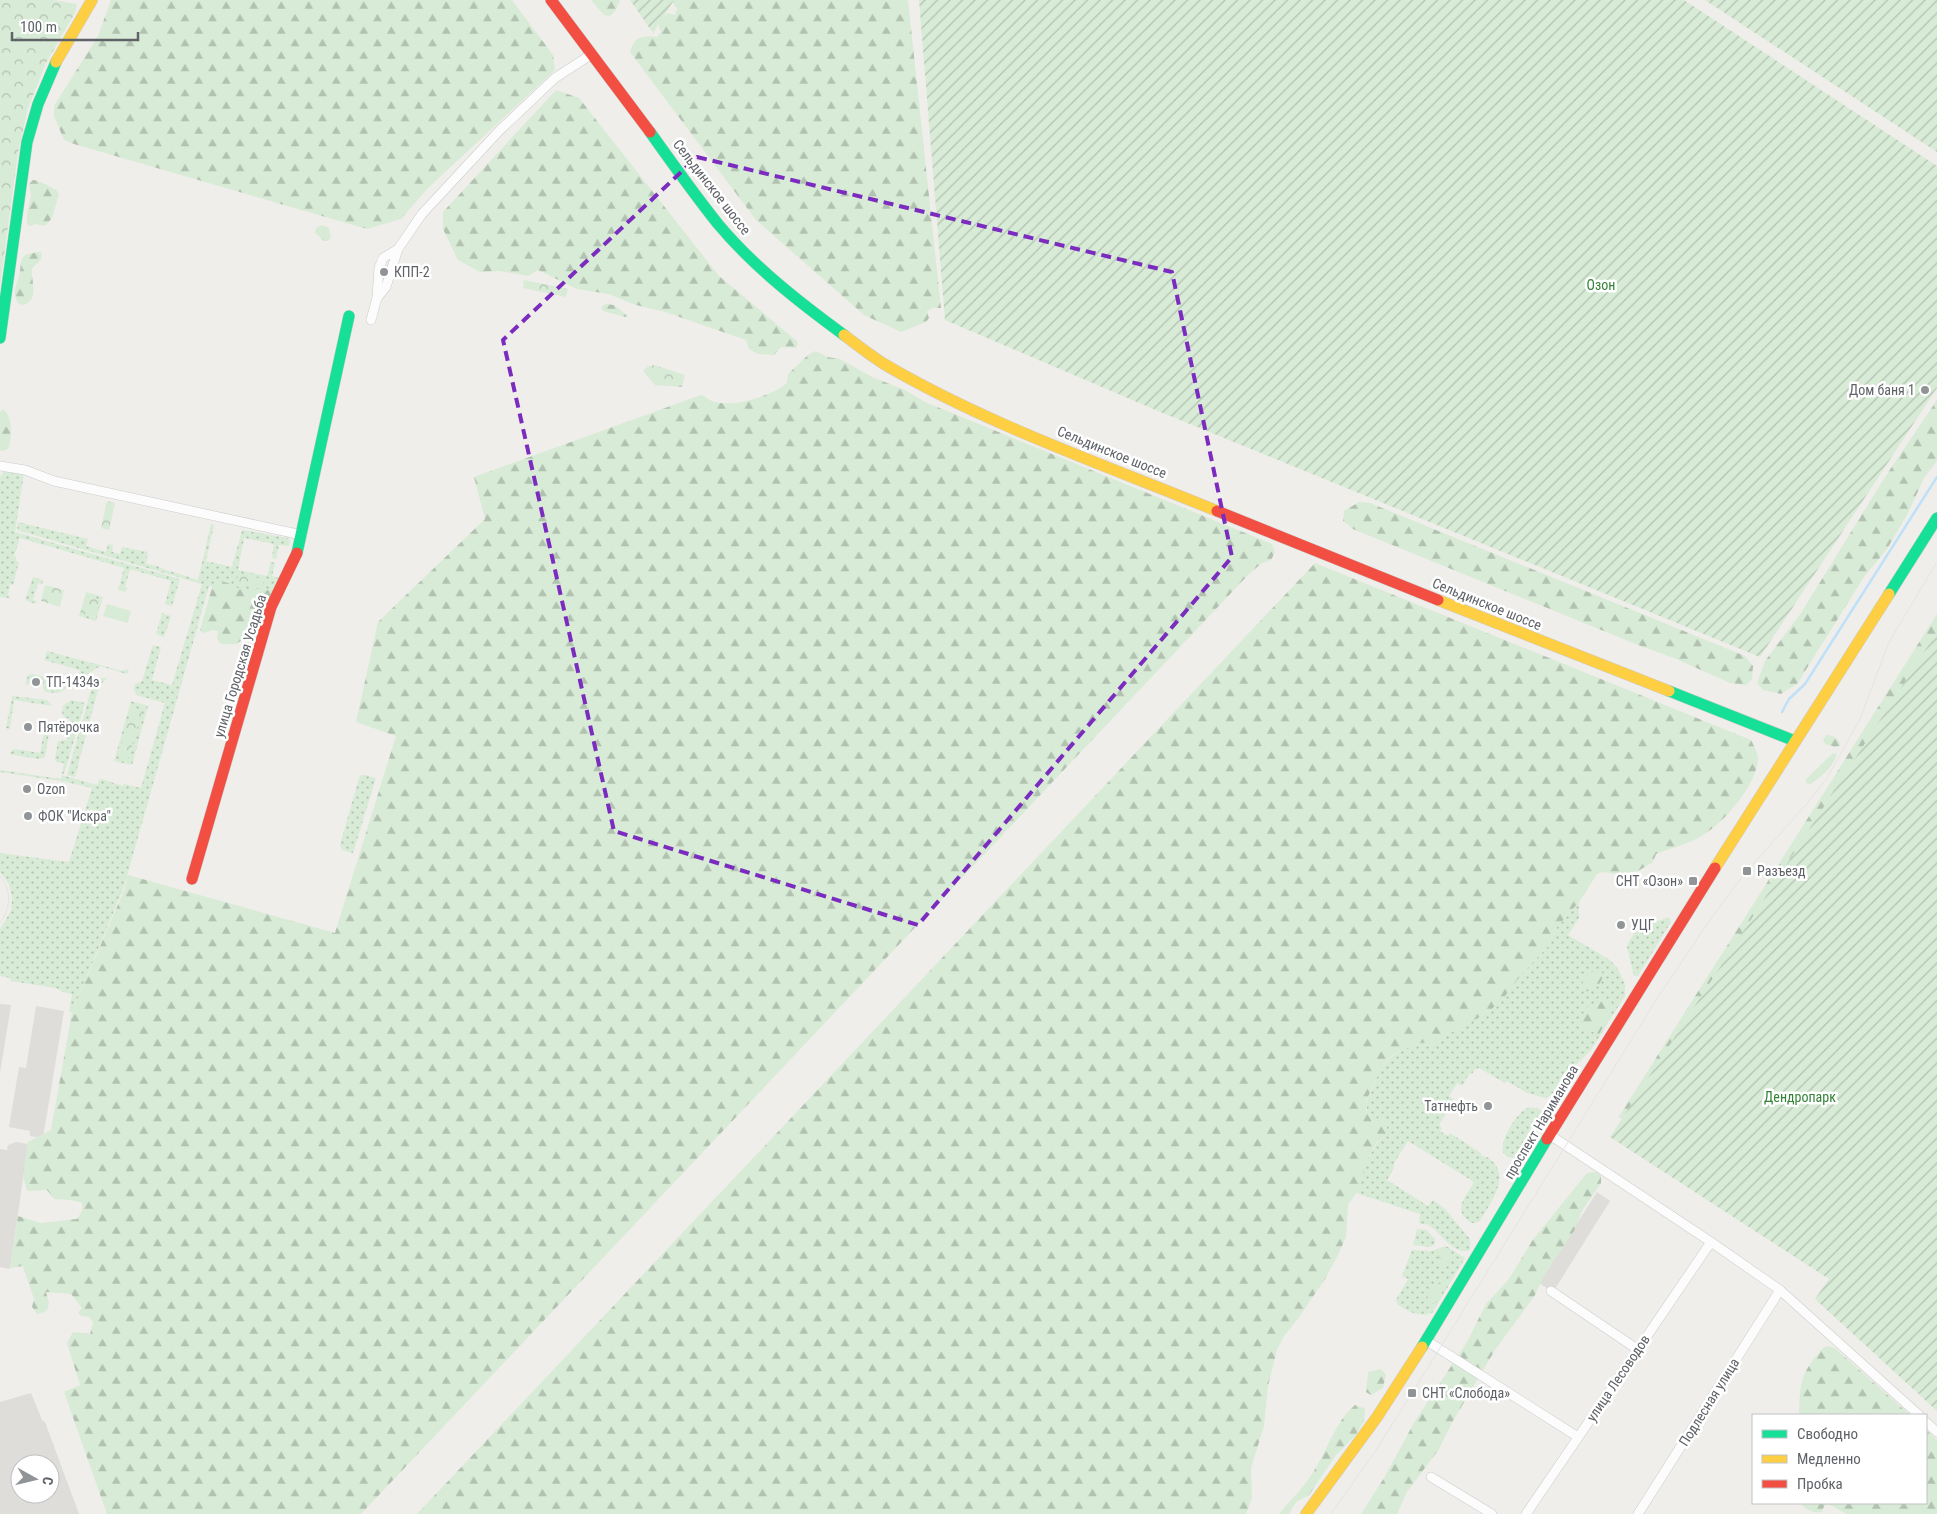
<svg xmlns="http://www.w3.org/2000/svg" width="1937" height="1514" viewBox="0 0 1937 1514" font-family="'Roboto Condensed',sans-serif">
  <defs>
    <pattern id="grass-dots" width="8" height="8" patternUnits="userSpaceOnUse" patternTransform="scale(1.25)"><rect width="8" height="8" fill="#d8ebd6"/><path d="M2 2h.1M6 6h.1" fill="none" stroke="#b2c2b1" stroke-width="1.8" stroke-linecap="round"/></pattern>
    <pattern id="forest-firs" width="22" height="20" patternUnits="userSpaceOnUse" patternTransform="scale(1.25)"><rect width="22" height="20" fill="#d8ebd6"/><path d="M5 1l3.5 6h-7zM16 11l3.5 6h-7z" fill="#b2c2b1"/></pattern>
    <pattern id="park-crowns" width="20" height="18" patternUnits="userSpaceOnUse" patternTransform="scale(1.25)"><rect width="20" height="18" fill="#d8ebd6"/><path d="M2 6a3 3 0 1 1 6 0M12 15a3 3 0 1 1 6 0" fill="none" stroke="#b2c2b1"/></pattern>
    <pattern id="garden-furrows" width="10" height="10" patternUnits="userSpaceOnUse" patternTransform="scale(1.25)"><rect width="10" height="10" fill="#d8ebd6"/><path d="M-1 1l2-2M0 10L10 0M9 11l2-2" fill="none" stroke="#b2c2b1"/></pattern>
  </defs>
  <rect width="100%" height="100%" fill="#efeeea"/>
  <!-- industrial -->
  <g fill="#dfddda" fill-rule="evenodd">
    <polygon points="0,1004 11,1005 0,1073"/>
    <polygon points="36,1006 64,1011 43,1138 30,1136 30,1131 9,1127 19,1067 26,1068"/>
    <polygon points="16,1142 28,1144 10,1269 0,1267 0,1149 7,1150 8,1145"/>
    <polygon points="1597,1192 1610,1201 1553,1292 1539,1283"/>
    <path d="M31 1393 42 1420 45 1422 79 1514H0V1402ZM20 1464H50V1494H20Z"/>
  </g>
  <!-- grass -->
  <g fill="url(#grass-dots)">
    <polygon points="5,471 24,473 15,532 180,579 172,606 165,604 171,581 130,569 125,587 127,588 126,592 118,590 124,568 20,538 14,556 16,557 16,561 19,562 13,585 10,584 8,595 10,596 9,598 0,597 0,477"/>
    <polygon points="18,522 88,539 86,546 106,552 108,544 113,545 112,552 120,554 122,547 148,552 146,564 158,566 160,568 198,580 211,524 214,525 206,561 232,567 242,530 288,538 290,540 289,546 279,545 276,559 272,558 274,544 244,538 238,570 267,576 271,562 275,563 272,576 279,578 267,601 209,586 124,887 72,1012 69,1012 72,994 63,992 56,988 11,981 10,978 0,976 0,929 11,911 12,898 9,884 0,872 0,853 69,862 92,788 61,781 0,772 0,770 61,779 62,775 97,785 99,780 102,779 123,786 124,784 141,788 165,703 136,695 134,690 134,685 142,681 153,645 161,647 152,680 172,685 202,584 17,530"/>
    <polygon points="33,577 43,580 42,584 38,583 33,600 37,601 36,604 25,600"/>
    <polygon points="86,592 103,597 96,621 79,616 80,613 95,617 100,600 85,596"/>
    <polygon points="162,613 171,616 164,637 156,634"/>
    <polygon points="47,651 122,671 129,669 127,674 100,666 77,681 80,670 44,660"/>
    <polygon points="33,674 64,682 67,688 58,693 45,692 43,688 43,680 31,678 29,684 25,685 28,675"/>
    <polygon points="101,678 107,678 99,686 75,777 67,775 93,683"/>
    <polygon points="12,696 47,700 52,706 14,700 10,729 6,728"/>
    <polygon points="71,700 85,703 64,774 62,774 64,763 56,762 55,759 58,741 67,740 70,719 64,717 62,714 63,706"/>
    <polygon points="131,701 148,706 132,765 114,761"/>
    <polygon points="44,732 49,733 45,757 39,759 9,754 14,749 40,753"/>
    <polygon points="361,775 365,775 376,778 353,853 342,850 340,845 359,778"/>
    <path d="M1579 902V918L1568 935 1610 960 1618 969 1625 984V996L1591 1050 1577 1064 1556 1093 1545 1098 1527 1093 1507 1081 1505 1083 1479 1068 1475 1069 1472 1074 1470 1073 1462 1086 1457 1083 1449 1096 1453 1099V1103L1439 1125 1442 1128 1440 1131 1448 1136 1450 1133 1481 1153V1155C1486 1159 1485 1155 1490 1159 1512 1177 1490 1203 1480 1221L1475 1223C1470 1223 1468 1221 1465 1218 1454 1206 1469 1193 1474 1182L1408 1141 1394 1163V1168L1387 1180 1428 1206 1433 1200 1444 1208 1470 1239V1250C1454 1256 1441 1233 1430 1226 1427 1224 1422 1224 1419 1223L1420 1214 1356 1193 1366 1161 1378 1142 1387 1134 1368 1116 1366 1104 1379 1072 1388 1060 1401 1050 1423 1042 1431 1046 1450 1033 1487 1013 1502 1000 1522 974 1550 944 1556 928Z"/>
    <polygon points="1667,918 1670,919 1671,922 1638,976 1634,976 1627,947 1628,943 1638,927"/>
    <path d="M1527 1108C1536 1107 1545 1109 1545 1119L1523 1155C1516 1160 1507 1159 1503 1152 1500 1140 1516 1114 1527 1108Z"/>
    <polygon points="1417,1229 1426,1230 1435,1239 1435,1245 1428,1247 1413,1245"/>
    <path d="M1446 1246 1465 1258 1433 1312C1423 1319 1406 1311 1397 1304L1396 1300 1408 1279 1402 1276 1412 1250 1431 1251Z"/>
  </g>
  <!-- forest -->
  <g fill="url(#forest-firs)">
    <polygon points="111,0 512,0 553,55 555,70 428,188 401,219 367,229 74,144 64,140 54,116 54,106 98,36"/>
    <polygon points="591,0 620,0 616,10 610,16 604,15"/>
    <path d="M671 0H908L941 308H932L927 311 929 318 926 322 901 332 864 315 756 220 630 52C634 37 642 35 657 37L661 32 659 27V20L668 13 675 15 677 9Z"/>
    <polygon points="556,90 579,98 719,276 798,342 796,348 781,347 774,355 758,354 749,349 746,340 665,312 632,304 609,294 577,289 538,270 528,276 499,271 480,272 458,260 443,229 443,212"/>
    <path d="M33 180C38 180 51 187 56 190L59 194 52 218 45 226 36 224 30 226 27 224V214L31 196 29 184Z"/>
    <polygon points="322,225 329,228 331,237 328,241 324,241 315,233 316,228"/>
    <path d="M37 252H41C44 262 36 262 32 269 31 281 40 302 22 305L18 303C11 290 18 284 20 271 21 264 20 261 25 255Z"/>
    <polygon points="606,304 614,305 628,316 625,317 603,311 601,307"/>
    <path d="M816 351 827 357 840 359 872 377 905 390 925 402 1272 544 1275 552 1271 560 1262 563 1249 574 361 1514H107L64 1392 80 1385 67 1343 73 1332 90 1334 93 1322 89 1317 81 1316 78 1313 82 1308 71 1294 46 1292 49 1303 47 1311 37 1314 32 1307 34 1299 23 1266 10 1268 18 1216 41 1223 77 1219 82 1211V1203L71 1200 54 1199 47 1190 27 1191 23 1175 28 1142 51 1130 72 1012 125 888 128 875 335 933 396 736 356 722 378 622 485 519 474 477 701 395C706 397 710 401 715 402 735 407 772 396 787 383L788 374 809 354Z"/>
    <polygon points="1937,400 1937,461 1924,478 1908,513 1887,549 1864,577 1797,684 1781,694 1763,690 1757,683 1765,661 1801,613 1885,477"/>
    <path d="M3 409C13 416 12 439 8 449L3 451 0 450V412Z"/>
    <polygon points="1359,502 1370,503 1745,656 1753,666 1752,679 1746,685 1730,683 1674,658 1638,645 1353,529 1343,521 1344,511"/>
    <path d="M1315 563 1751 740C1754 746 1758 753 1758 759 1757 784 1724 823 1703 835 1689 844 1671 848 1656 854L1653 862 1638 871 1618 874 1602 872 1597 874 1579 902 1556 928 1550 944 1522 974 1502 1000 1487 1013 1450 1033 1431 1046 1423 1042C1411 1047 1398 1050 1388 1059 1383 1064 1366 1098 1366 1105 1365 1112 1369 1117 1373 1122L1382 1115 1387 1121V1134L1377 1142 1366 1161 1359 1189 1348 1205 1346 1237 1338 1255 1325 1279 1297 1320 1284 1336 1277 1350 1268 1386 1264 1426 1251 1468 1252 1498 1246 1514H417Z"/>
    <path d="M224 582C230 583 232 586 238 588 248 591 260 591 270 590L272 595 261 616 255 622 251 634 236 644H221L217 639 218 631 213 630 204 633 200 630 213 584Z"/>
    <polygon points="1937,614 1937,654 1641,1120 1618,1118"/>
    <path d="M1827 735C1834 735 1840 739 1840 746L1835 747 1825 744 1823 739Z"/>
    <path d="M1833 753 1837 754C1834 766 1821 777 1811 784L1806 783V779Z"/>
    <path d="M1598 970 1601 971 1603 974C1602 983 1594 993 1584 991L1582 985 1585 975Z"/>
    <polygon points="1598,998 1604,998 1609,1003 1609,1018 1599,1034 1584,1029 1581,1025 1584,1011 1587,1007 1593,1005"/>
    <polygon points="1597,1172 1601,1176 1601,1183 1582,1211 1574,1231 1547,1270 1535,1295 1495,1350 1453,1421 1439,1449 1407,1492 1397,1514 1361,1514 1384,1478 1415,1421 1467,1342 1486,1304 1509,1279 1532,1241 1587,1173"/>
    <polygon points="1444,1248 1448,1248 1451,1254 1449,1262 1444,1266 1441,1264 1439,1255 1440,1251"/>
    <polygon points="1442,1280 1446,1285 1436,1303 1429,1304 1427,1299 1431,1291"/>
    <path d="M1829 1346 1836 1349 1910 1415H1799C1800 1390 1799 1376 1817 1355 1821 1351 1822 1347 1829 1346Z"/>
    <polygon points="1381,1369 1386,1375 1383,1388 1371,1395 1366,1392 1368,1372"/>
    <path d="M1355 1405 1365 1408 1364 1421 1355 1436 1336 1455 1309 1495 1296 1502 1289 1514H1279C1291 1499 1304 1488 1314 1471 1327 1450 1336 1421 1355 1405Z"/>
    <path d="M1926 1430 1937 1440V1514H1847L1828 1504 1824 1506 1822 1512C1814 1514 1805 1509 1800 1503H1926Z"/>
  </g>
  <!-- park -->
  <g fill="url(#park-crowns)">
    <polygon points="0,0 52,0 77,4 75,13 46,63 28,108 18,153 0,286"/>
    <polygon points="524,280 568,289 566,297 523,288"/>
    <polygon points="654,365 685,375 682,387 655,385 643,371 647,367"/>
    <polygon points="107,501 115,503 109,530 101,528"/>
    <polygon points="238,574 264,579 262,589 236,584"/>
    <polygon points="45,585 64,590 60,607 41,601"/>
    <polygon points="85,596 100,600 96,617 80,613"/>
    <polygon points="132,709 142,712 128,759 118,756"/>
  </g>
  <!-- garden -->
  <g fill="url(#garden-furrows)">
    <polygon points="630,0 674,0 653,33"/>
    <polygon points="919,0 1684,0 1937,166 1937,388 1760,657 1158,411 945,320"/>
    <polygon points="1705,0 1937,0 1937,152"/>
    <polygon points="1937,632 1937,1411 1815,1299 1829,1279 1610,1137"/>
  </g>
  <!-- pitch -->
  <polygon fill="#d8ebd6" points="107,604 131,611 128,623 103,616"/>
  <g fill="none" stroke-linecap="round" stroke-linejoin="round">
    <!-- stream -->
    <polyline stroke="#bfe0f9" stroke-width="2.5" points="1782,712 1789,699 1805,684 1937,477"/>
    <defs>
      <g id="street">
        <polyline points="377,298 386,287 398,249"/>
        <polyline points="371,320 377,298 379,268 383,258 398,249 422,214 499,131 555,78 592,54"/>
        <polyline points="0,466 25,470 54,481 302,535"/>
        <polyline points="1550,1135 1711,1242 1780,1290 1919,1415"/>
        <polyline points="1551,1291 1637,1349"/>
        <polyline points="1427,1341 1578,1437"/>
        <polyline points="1926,1422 1937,1432"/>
        <polyline points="1431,1477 1492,1514"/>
        <polyline points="1526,1514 1711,1242"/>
        <polyline points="1638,1514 1780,1290"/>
      </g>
      <g id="fast">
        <path d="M650 132C672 163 694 194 718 224 754 267 799 302 844 335"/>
        <polyline points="0,338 27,142 38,104 56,62"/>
        <polyline points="297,553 349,316"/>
        <polyline points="1889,594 1937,518"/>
        <polyline points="1669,691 1795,741"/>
        <polyline points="1422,1347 1547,1139"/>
      </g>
      <g id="slow">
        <polyline points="56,62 92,0"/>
        <path d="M844 335C857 345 870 355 884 364 988 425 1105 465 1217 511"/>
        <polyline points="1438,600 1669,691"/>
        <polyline points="1715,868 1889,594"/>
        <polyline points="1306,1514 1377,1417 1422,1347"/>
      </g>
      <g id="jam">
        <polyline points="551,0 650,132"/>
        <polyline points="1217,511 1438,600"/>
        <polyline points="192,879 271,607 297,553"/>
        <polyline points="1547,1139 1715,868"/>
      </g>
    </defs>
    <!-- street casing -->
    <use href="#street" stroke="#cbcccc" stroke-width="10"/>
    <!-- fast casing -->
    <use href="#fast" stroke="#cacacb" stroke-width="12"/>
    <!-- slow casing -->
    <use href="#slow" stroke="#cacacb" stroke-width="12"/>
    <!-- jam casing -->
    <use href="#jam" stroke="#cacacb" stroke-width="12"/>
    <!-- street -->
    <use href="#street" stroke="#fdfcfc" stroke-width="9"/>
    <!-- fast -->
    <use href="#fast" stroke="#16e098" stroke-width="11"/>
    <!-- slow -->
    <use href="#slow" stroke="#ffcf43" stroke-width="11"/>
    <!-- jam -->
    <use href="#jam" stroke="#f24e42" stroke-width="11"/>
    <!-- tram -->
    <g stroke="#e4e4e4" stroke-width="1">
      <path d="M0 876C12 890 11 908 0 923"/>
      <polyline points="1331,1514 1376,1450 1412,1393 1658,997 1712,917 1742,877 1809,801 1827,778 1860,719 1889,642 1937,562"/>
    </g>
  </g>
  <!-- marked area -->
  <path fill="none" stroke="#7b2cbf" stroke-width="4" stroke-dasharray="10 6" stroke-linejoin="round" d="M697 157 1172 272 1232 557 918 925 614 831 503 340Z"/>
  <!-- markers -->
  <g fill="#919496" stroke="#fff" stroke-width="2">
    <circle cx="384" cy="272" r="5"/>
    <circle cx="1925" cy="390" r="5"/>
    <circle cx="36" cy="682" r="5"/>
    <circle cx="28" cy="727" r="5"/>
    <circle cx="27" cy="789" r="5"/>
    <circle cx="28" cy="816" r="5"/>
    <rect x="1742" y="866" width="10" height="10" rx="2.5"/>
    <rect x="1688" y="876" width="10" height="10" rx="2.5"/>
    <circle cx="1621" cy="925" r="5"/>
    <circle cx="1488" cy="1106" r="5"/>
    <rect x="1407" y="1388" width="10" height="10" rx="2.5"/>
  </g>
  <g text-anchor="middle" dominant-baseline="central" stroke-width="5" stroke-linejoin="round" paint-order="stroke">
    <!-- street labels -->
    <g font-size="14" fill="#5f6368" stroke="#fff">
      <text transform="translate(712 187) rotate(52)">Сельдинское шоссе</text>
      <text transform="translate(1112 452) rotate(22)">Сельдинское шоссе</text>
      <text transform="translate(1487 604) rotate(22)">Сельдинское шоссе</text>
      <text transform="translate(240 666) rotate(-73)">улица Городская Усадьба</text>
      <text transform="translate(1541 1122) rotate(-59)">проспект Нариманова</text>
      <text transform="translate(1618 1378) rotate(-56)">улица Лесоводов</text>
      <text transform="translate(1709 1402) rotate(-58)">Подлесная улица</text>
    </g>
    <!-- poi labels -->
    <g font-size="14" fill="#5f6368" stroke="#fff" text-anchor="start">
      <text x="394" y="272">КПП-2</text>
      <text x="1915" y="390" text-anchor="end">Дом баня 1</text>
      <text x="46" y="682">ТП-1434э</text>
      <text x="38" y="727">Пятёрочка</text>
      <text x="37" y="789">Ozon</text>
      <text x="38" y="816">ФОК "Искра"</text>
      <text x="1757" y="871">Разъезд</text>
      <text x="1683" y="881" text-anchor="end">СНТ «Озон»</text>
      <text x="1631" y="925">УЦГ</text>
      <text x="1478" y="1106" text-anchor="end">Татнефть</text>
      <text x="1422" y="1393">СНТ «Слобода»</text>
    </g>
    <!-- park labels -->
    <g font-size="14" fill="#348238" stroke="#fff">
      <text x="1601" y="285">Озон</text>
      <text x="1800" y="1097">Дендропарк</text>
    </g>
  </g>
  <!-- legend -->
  <rect x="1752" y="1414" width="175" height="90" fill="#ffffff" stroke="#bfc1c3"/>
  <rect x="1762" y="1430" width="25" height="8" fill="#16e098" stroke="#bfc1c3"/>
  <text x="1797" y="1439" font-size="15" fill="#5f6368">Свободно</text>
  <rect x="1762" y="1455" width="25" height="8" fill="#ffcf43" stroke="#bfc1c3"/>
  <text x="1797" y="1464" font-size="15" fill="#5f6368">Медленно</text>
  <rect x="1762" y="1480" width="25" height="8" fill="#f24e42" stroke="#bfc1c3"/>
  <text x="1797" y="1489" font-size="15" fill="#5f6368">Пробка</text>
  <!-- north arrow -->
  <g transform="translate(35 1479) rotate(98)"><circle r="24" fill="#ffffff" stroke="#bfc1c3"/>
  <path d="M0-4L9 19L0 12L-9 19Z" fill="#919496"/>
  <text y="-8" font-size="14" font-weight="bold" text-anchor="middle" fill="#5f6368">С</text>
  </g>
  <!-- scale -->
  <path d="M12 32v8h126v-8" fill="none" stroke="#5f6368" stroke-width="2.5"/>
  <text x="20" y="32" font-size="15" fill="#5f6368" stroke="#ffffff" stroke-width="4" paint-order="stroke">100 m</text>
</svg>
